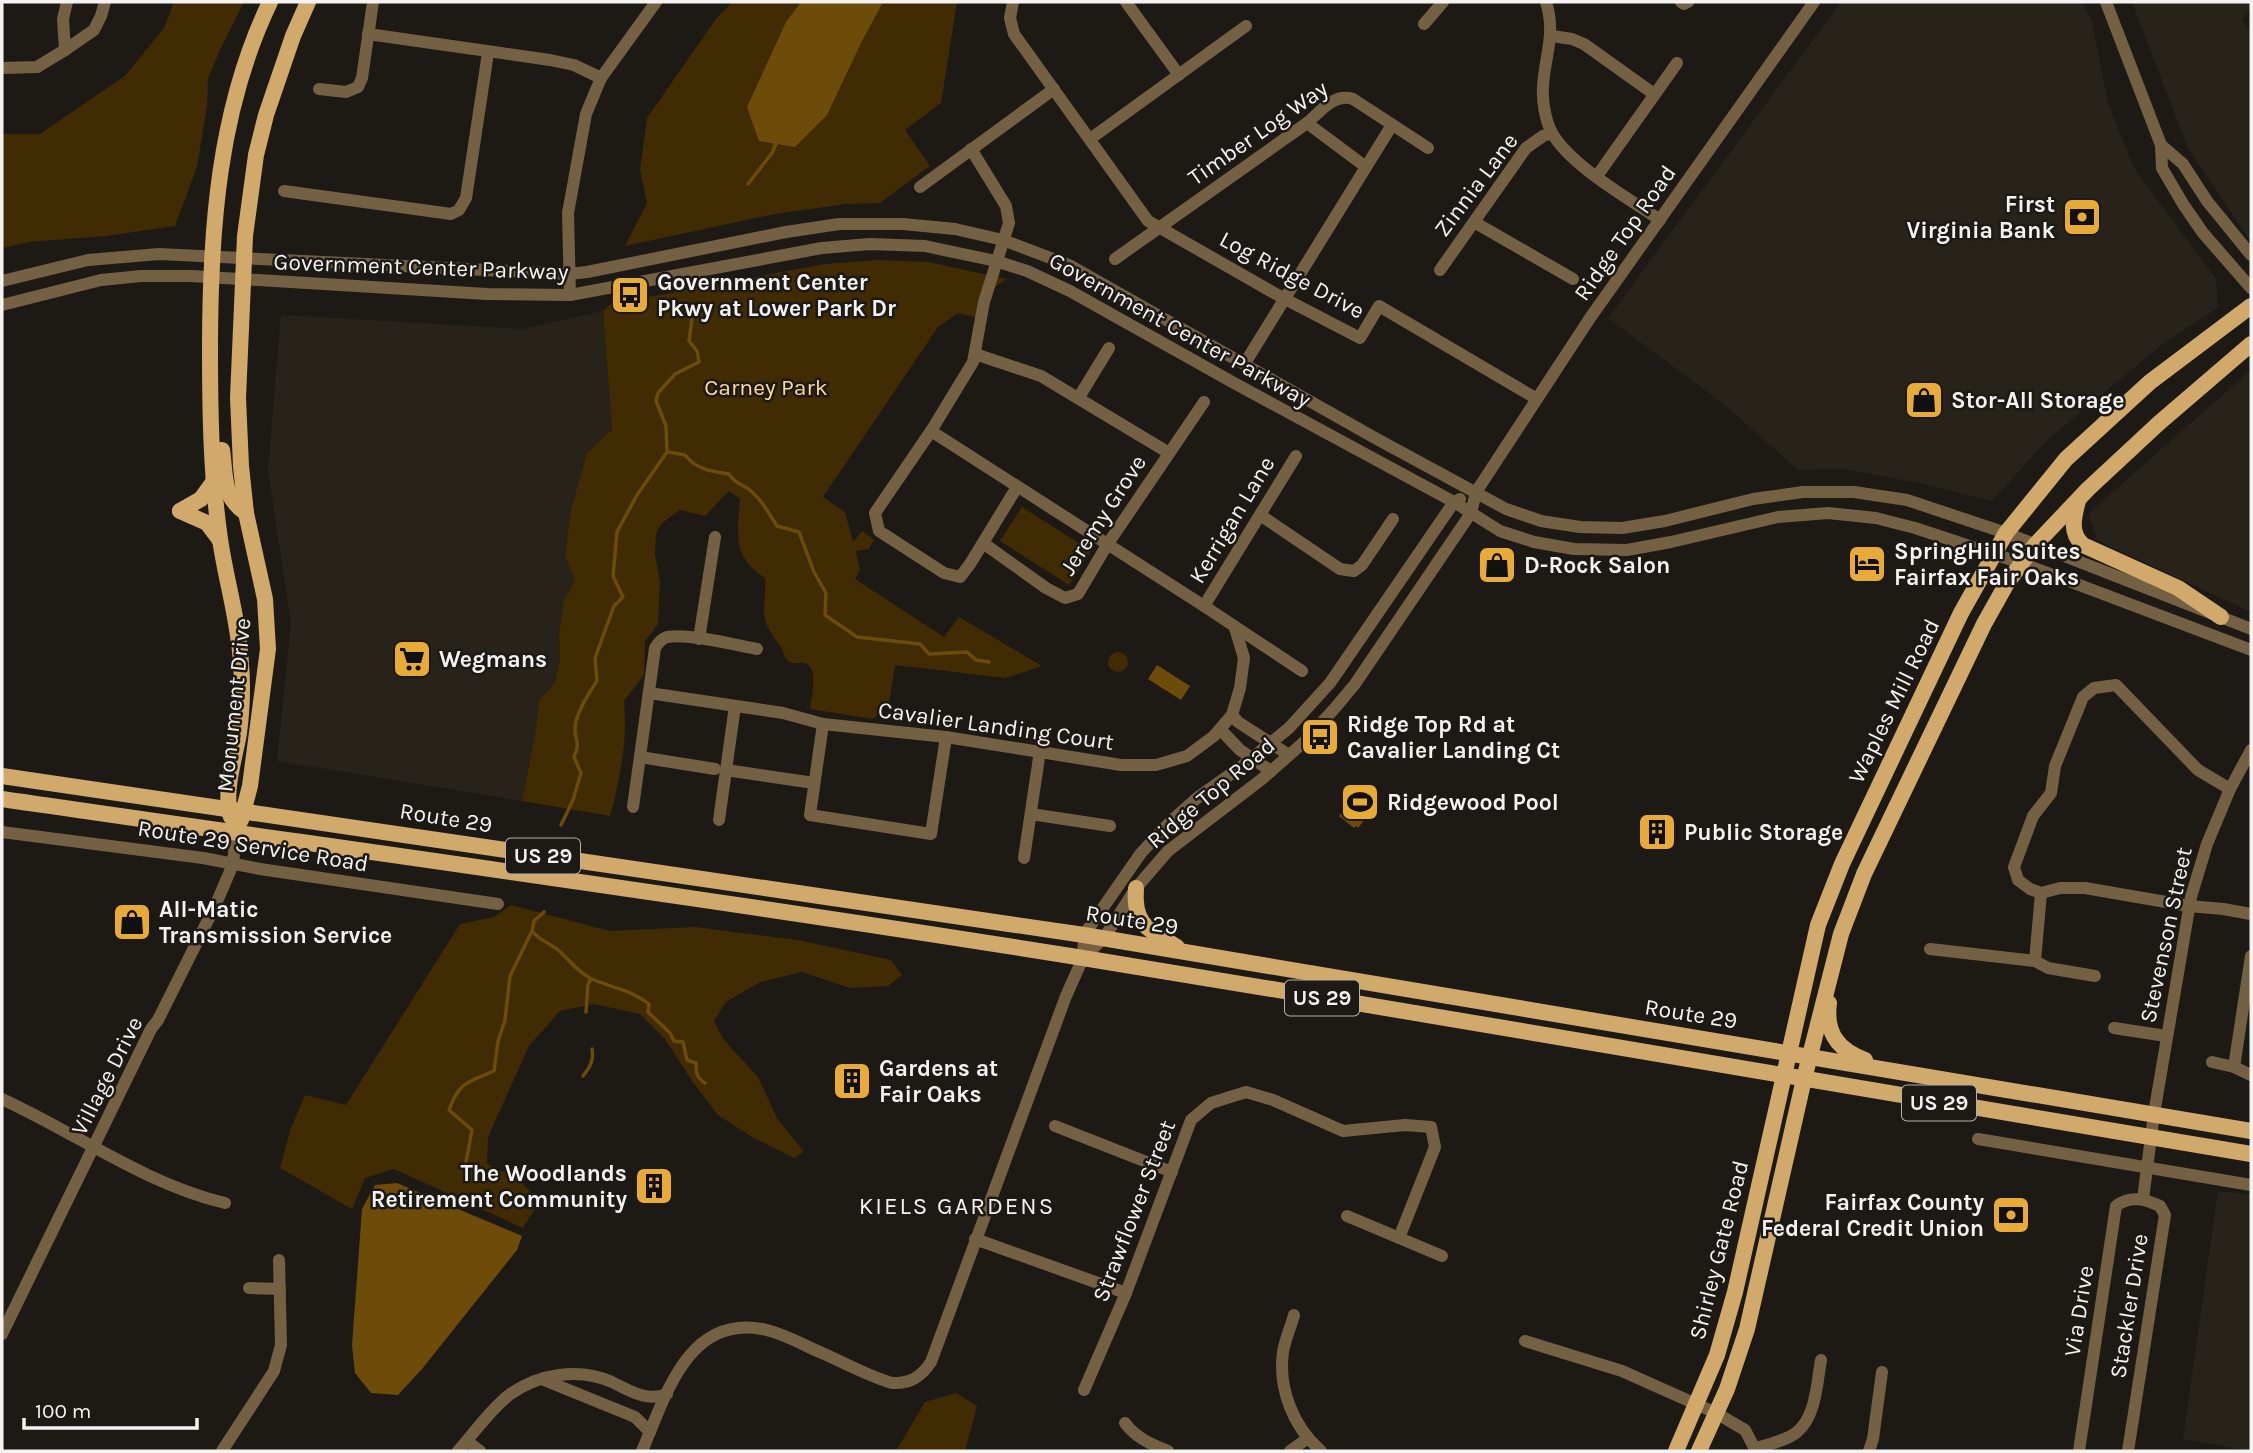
<svg xmlns="http://www.w3.org/2000/svg" width="2253" height="1453" viewBox="0 0 2253 1453" font-family="Karla,sans-serif">
  <rect width="100%" height="100%" fill="#1d1a16"/>
  <!-- built -->
  <g fill="#28231a">
    <polygon points="1841,2 2083,2 2092,21 2108,103 2134,168 2216,279 2218,308 2165,342 2047,440 1992,501 1919,483 1844,469 1798,470 1725,405 1608,318"/>
    <polygon points="2132,2 2251,2 2251,10 2241,20 2251,31 2251,242 2188,148"/>
    <polygon points="603,311 612,429 587,453 571,509 565,556 576,580 563,603 559,635 560,659 555,682 539,701 536,728 522,801 277,761 291,624 268,470 281,315 523,329"/>
    <polygon points="2251,370 2251,612 2097,540 2089,513"/>
    <polygon points="2218,1191 2251,1195 2251,1451 2183,1439"/>
  </g>
  <!-- green -->
  <g fill="#402b03">
    <polygon points="174,2 244,2 219,52 208,79 207,106 197,167 175,226 106,236 29,242 2,248 2,134 40,134 125,76 164,28"/>
    <polygon points="732,2 957,2 941,103 905,130 930,166 880,203 846,204 775,214 625,246 647,203 640,170 647,118 716,19"/>
    <path d="M877 260 928 262 1007 279 983 295 978 318 958 313 938 327 823 497 845 512 853 542 862 531 874 540 869 549 856 551 860 570 855 579 944 637 959 617 1042 666 1005 678 895 665 889 704 873 719 810 709C811 698 820 667 804 663 798 662 792 665 788 661 784 658 785 655 783 651 778 641 769 633 766 622 761 609 767 592 765 578 731 555 738 535 740 499L729 491 705 516 680 510 662 523 656 533 655 554 660 582 658 624 645 641 644 675 624 701C628 738 620 780 610 816L522 801 536 728 539 701 555 682 560 659 559 635 563 603 575 580 565 556 571 509 587 453 612 429 603 311 611 304 825 264Z"/>
    <polygon points="1022,507 1091,551 1069,585 1000,541"/>
    <circle cx="1118" cy="662" r="10"/>
    <polygon points="511,905 610,931 695,927 798,940 891,960 902,975 888,986 850,988 802,972 760,982 726,1002 714,1021 723,1039 758,1077 777,1118 804,1152 794,1158 752,1137 718,1115 692,1081 665,1039 640,1014 594,1004 560,1011 529,1046 488,1137 487,1164 519,1179 539,1202 523,1228 394,1169 365,1178 352,1209 280,1168 291,1128 305,1095 346,1105 460,924 494,917"/>
    <polygon points="956,1393 977,1406 965,1451 896,1451 925,1402"/>
  </g>
  <!-- water -->
  <g fill="#6d4b08">
    <polygon points="801,2 883,2 862,41 827,115 795,147 759,141 747,107 786,22"/>
    <polygon points="1157,665 1190,686 1181,700 1148,679"/>
    <polygon points="1364,786 1368,789 1370,787 1377,793 1362,811 1365,815 1363,817 1365,819 1358,828 1356,826 1354,828 1339,816"/>
    <polygon points="397,1183 522,1236 517,1250 422,1369 398,1395 371,1393 355,1373 352,1345 362,1209 375,1185"/>
  </g>
  <g fill="none" stroke-linecap="round" stroke-linejoin="round">
    <!-- stream -->
    <g stroke="#6d4b08" stroke-width="3.5">
      <polyline points="748,184 772,153 778,139"/>
      <path d="M668 452 685 455C697 470 711 471 729 474 738 487 743 483 752 492 763 501 769 514 777 526L799 532 814 572 826 593 825 615 857 637 920 644 929 654 967 652 976 660 989 662"/>
      <path d="M561 825 573 800 581 773 574 757C581 738 575 744 575 729 575 715 589 692 597 681L595 658 614 606 623 597 613 576 617 532 637 495 667 452 666 426 656 401 658 393 675 374 699 362 697 351 689 341 692 319"/>
      <path d="M544 912 534 921 532 931C539 940 549 943 558 950 570 960 576 971 590 978 611 988 630 989 649 1004L648 1012 670 1033 674 1041 683 1042 687 1060 696 1063C696 1073 696 1077 705 1083"/>
      <polyline points="586,1012 588,984 591,979"/>
      <path d="M583 1076C590 1067 594 1061 592 1049"/>
      <path d="M466 1162 472 1130 449 1110C459 1082 468 1082 494 1071L498 1041 505 1020 510 976 532 931"/>
    </g>
    <!-- minor -->
    <g stroke="#746144" stroke-width="12">
      <polyline points="1013,2 1010,18 1014,34 1148,221 1283,298 1360,338 1379,306 1537,399"/>
      <polyline points="1126,2 1179,75"/>
      <path d="M1546 2C1556 34 1545 55 1543 86 1542 100 1545 120 1552 133 1571 166 1628 198 1660 220"/>
      <polyline points="1681,2 1684,4 1688,2"/>
      <polyline points="2106,2 2161,145 2162,168 2183,204 2203,233 2251,288"/>
      <polyline points="1424,24 1443,2"/>
      <polyline points="368,34 550,60 574,65 601,78"/>
      <polyline points="1552,36 1572,39 1584,44 1654,94"/>
      <polyline points="65,50 63,19 67,2"/>
      <polyline points="2,68 37,67 65,50 94,30 101,16 105,2"/>
      <polyline points="319,89 346,92 358,87 362,78 373,2"/>
      <polyline points="1307,123 1366,167"/>
      <polyline points="1090,139 1246,26"/>
      <polyline points="2161,145 2183,164 2207,201 2251,255"/>
      <polyline points="971,149 1006,206 1009,223 984,302 973,362 931,431 875,513 879,531 944,573 960,577 970,564 1017,487"/>
      <polyline points="1597,176 1677,63"/>
      <polyline points="920,187 1054,89"/>
      <polyline points="284,191 451,214 459,210 466,198 488,53"/>
      <polyline points="1474,222 1573,279"/>
      <path d="M1115 259 1307 123C1321 111 1334 93 1353 99L1428 148"/>
      <polyline points="1440,270 1526,148 1543,136 1552,133"/>
      <polyline points="2,281 88,260 159,254 569,274 587,272 786,232 839,224 903,224 955,229 1003,240 1069,265 1375,438 1506,509 1541,521 1580,527 1622,528 1665,521 1753,499 1803,492 1854,492 1907,500 2006,533 2251,629"/>
      <polyline points="570,295 568,213 586,114 601,78 656,2"/>
      <polyline points="2,305 101,280 141,276 191,276 487,294 570,295 822,248 870,244 925,246 996,261 1027,271 1070,291 1234,383 1454,502 1500,531 1534,542 1574,549 1627,550 1671,542 1778,517 1828,513 1876,518 1915,528 2021,563 2251,650"/>
      <polyline points="975,354 1041,376 1169,453"/>
      <polyline points="1245,363 1392,125"/>
      <polyline points="1079,397 1109,348"/>
      <polyline points="931,431 1204,606 1302,671"/>
      <polyline points="1260,515 1340,569 1354,571 1362,565 1393,519"/>
      <polyline points="983,543 1046,588 1065,598 1078,594 1107,545 1204,402"/>
      <polyline points="1204,606 1296,456"/>
      <polyline points="699,639 715,537"/>
      <polyline points="649,693 783,713 823,724 946,737 1121,765 1156,765 1187,756 1214,736 1232,715 1240,688 1244,658 1235,628"/>
      <polyline points="1232,715 1238,722 1289,755"/>
      <polyline points="823,724 810,815 931,834 946,737"/>
      <polyline points="1220,729 1240,750 1271,771"/>
      <polyline points="640,757 715,769"/>
      <polyline points="726,770 814,783"/>
      <polyline points="2230,789 2198,770 2116,685 2094,688 2083,697 2055,766 2051,793 2033,816 2014,867 2018,880 2030,889 2041,893 2060,888 2085,888 2189,906 2223,909 2251,914"/>
      <path d="M633 807 655 648C658 643 661 639 667 637 688 633 735 645 757 649"/>
      <polyline points="1031,814 1110,826"/>
      <polyline points="719,820 735,706"/>
      <polyline points="2,832 203,858 260,869 498,904"/>
      <polyline points="1024,858 1040,751"/>
      <polyline points="2041,893 2035,961 2048,968 2095,976"/>
      <polyline points="1930,949 2035,961"/>
      <polyline points="1083,958 1084,935 1141,853 1170,822 1197,798 1242,766 1289,728 1330,683 1454,502 1460,499"/>
      <polyline points="2114,1028 2166,1036"/>
      <polyline points="2212,1062 2234,1067 2251,1075"/>
      <polyline points="2234,1067 2251,956"/>
      <path d="M2 1099C76 1133 145 1184 225 1203"/>
      <polyline points="1055,1126 1172,1172"/>
      <polyline points="1978,1139 2251,1185"/>
      <polyline points="2143,1199 2154,1114 2191,897 2207,844 2230,789 2251,750"/>
      <polyline points="1347,1216 1442,1256"/>
      <polyline points="975,1239 1126,1293"/>
      <polyline points="249,1288 280,1289"/>
      <path d="M1294 1315C1291 1327 1285 1339 1283 1352 1278 1388 1293 1427 1321 1451"/>
      <polyline points="2,1334 151,1029 158,1020 216,904 233,864 236,832"/>
      <polyline points="1525,1341 1622,1371 1716,1413 1745,1430 1756,1451"/>
      <polyline points="544,1380 635,1417 650,1432"/>
      <polyline points="1084,1390 1126,1293 1191,1120 1211,1103 1246,1092 1273,1100 1343,1131 1405,1125 1431,1127 1435,1147 1399,1238"/>
      <path d="M1125 1423C1136 1438 1151 1444 1168 1451"/>
      <polyline points="467,1441 480,1451"/>
      <path d="M1756 1448C1769 1444 1786 1441 1797 1432 1816 1417 1817 1382 1821 1360"/>
      <polyline points="222,1451 274,1371 281,1345 279,1260"/>
      <path d="M458 1451C474 1433 490 1410 509 1395 538 1374 579 1367 612 1382 630 1391 647 1402 667 1394"/>
      <path d="M642 1451C665 1398 687 1315 762 1329 783 1333 803 1345 822 1353 845 1363 868 1376 892 1383 910 1384 921 1377 931 1362L1066 996 1083 958 1104 938 1136 888 1168 851 1262 779 1304 742 1335 708 1355 684 1471 513 1476 492 1590 318 1814 2"/>
      <polyline points="1290,1451 1308,1438"/>
      <polyline points="1869,1451 1873,1439 1882,1372"/>
      <path d="M2079 1451 2116 1206C2130 1195 2145 1199 2160 1206L2165 1215 2128 1451"/>
    </g>
    <!-- major -->
    <g stroke="#d1a96a" stroke-width="16">
      <path d="M222 450C226 477 222 497 246 513"/>
      <path d="M2078 501C2074 516 2069 533 2083 545L2178 588 2221 617"/>
      <polyline points="180,511 207,523 219,539"/>
      <polyline points="180,511 201,499 214,481"/>
      <polyline points="2,776 1084,935 2251,1131"/>
      <path d="M2 799C360 851 720 900 1077 957 1469 1020 1860 1091 2251 1154"/>
      <path d="M231 817C223 792 235 758 239 733 242 710 243 687 241 664 239 622 226 581 220 539 211 476 210 412 210 349 210 231 218 110 270 2"/>
      <polyline points="241,820 250,786 268,649 265,599 246,513 241,466 238,398 245,236 256,155 266,115 293,36 308,2"/>
      <path d="M1136 888C1133 925 1148 929 1177 947"/>
      <path d="M1829 1003C1825 1033 1838 1050 1865 1060"/>
      <polyline points="1676,1451 1717,1355 1735,1292 1818,925 1842,864 1961,613 2006,533 2066,459 2150,382 2251,306"/>
      <polyline points="1699,1451 1727,1389 1747,1329 1804,1079 1841,934 1864,874 1984,624 2007,583 2035,545 2088,489 2159,423 2251,344"/>
    </g>
  </g>
  <!-- icons -->
  <defs>
    <symbol id="bank-square" viewBox="-11 -11 22 22"><rect x="-9" y="-9" width="18" height="18" rx="4" fill="#e9ab38" stroke="#1d1a16"/><path d="M-6-4H6V4H-6ZM0-2.3a2.3 2.3 0 1 0 0 4.6a2.3 2.3 0 1 0 0-4.6Z" fill="#111"/></symbol>
    <symbol id="bus-square" viewBox="-11 -11 22 22"><rect x="-9" y="-9" width="18" height="18" rx="4" fill="#e9ab38" stroke="#1d1a16"/><path d="M-5-6H5V4H4V6H2V4H-2V6H-4V4H-5ZM-3.5-4V0h7V-4ZM-3.5 1.2v1.5H-2V1.2ZM2 1.2v1.5H3.5V1.2Z" fill="#111"/></symbol>
    <symbol id="shop-square" viewBox="-11 -11 22 22"><rect x="-9" y="-9" width="18" height="18" rx="4" fill="#e9ab38" stroke="#1d1a16"/><path d="M-5-2.5h2.3a2.7 3.5 0 0 1 5.4 0H5L5.5 6h-11ZM-1.5-2.5h3a1.5 2.3 0 0 0-3 0Z" fill="#111"/></symbol>
    <symbol id="hotel-square" viewBox="-11 -11 22 22"><rect x="-9" y="-9" width="18" height="18" rx="4" fill="#e9ab38" stroke="#1d1a16"/><path d="M-6-4.5h1.5V1H6V5H4.5V3h-9V5H-6ZM-4 0a1.8 1.8 0 1 1 3.6 0ZM.5 0V-2.5h3Q6-2.5 6 0Z" fill="#111"/></symbol>
    <symbol id="supermarket-square" viewBox="-11 -11 22 22"><rect x="-9" y="-9" width="18" height="18" rx="4" fill="#e9ab38" stroke="#1d1a16"/><path d="M-6-5.5h2.5l.6 2H6L4.5 2H-2.5L-4.4-4H-6ZM-1.5 3.2a1.3 1.3 0 1 0 .1 0ZM3 3.2a1.3 1.3 0 1 0 .1 0Z" fill="#111"/></symbol>
    <symbol id="stadium-square" viewBox="-11 -11 22 22"><rect x="-9" y="-9" width="18" height="18" rx="4" fill="#e9ab38" stroke="#1d1a16"/><path d="M0-5a6.5 5 0 1 0 0 10a6.5 5 0 1 0 0-10ZM-3.5-1.8h7v3.6h-7Z" fill="#111"/></symbol>
    <symbol id="building-square" viewBox="-11 -11 22 22"><rect x="-9" y="-9" width="18" height="18" rx="4" fill="#e9ab38" stroke="#1d1a16"/><path d="M-4-6H4V6H1V3H-1V6H-4ZM-2.5-4.3h1.7v1.8h-1.7ZM.8-4.3h1.7v1.8H.8ZM-2.5-1h1.7V.8h-1.7ZM.8-1h1.7V.8H.8Z" fill="#111"/></symbol>
  </defs>
  <g fill-rule="evenodd">
    <use href="#bank-square" x="2060" y="195" width="44" height="44"/>
    <use href="#bus-square" x="608" y="273" width="44" height="44"/>
    <use href="#shop-square" x="1902" y="378" width="44" height="44"/>
    <use href="#hotel-square" x="1845" y="542" width="44" height="44"/>
    <use href="#shop-square" x="1475" y="543" width="44" height="44"/>
    <use href="#supermarket-square" x="390" y="637" width="44" height="44"/>
    <use href="#bus-square" x="1298" y="715" width="44" height="44"/>
    <use href="#stadium-square" x="1338" y="780" width="44" height="44"/>
    <use href="#building-square" x="1635" y="810" width="44" height="44"/>
    <use href="#shop-square" x="110" y="900" width="44" height="44"/>
    <use href="#building-square" x="830" y="1059" width="44" height="44"/>
    <use href="#building-square" x="632" y="1164" width="44" height="44"/>
    <use href="#bank-square" x="1989" y="1193" width="44" height="44"/>
  </g>
  <g text-anchor="middle" dominant-baseline="central" stroke-width="5" stroke-linejoin="round" paint-order="stroke">
    <!-- shield labels -->
    <g fill="#1d1a16" stroke="#b4b2af" stroke-width="2">
      <rect x="506" y="838.5" width="74" height="35" rx="5"/>
      <rect x="1285" y="980.5" width="74" height="35" rx="5"/>
      <rect x="1902" y="1085.5" width="74" height="35" rx="5"/>
    </g>
    <g font-size="21" font-weight="bold" fill="#f5f3f1">
      <text x="543" y="856">US 29</text>
      <text x="1322" y="998">US 29</text>
      <text x="1939" y="1103">US 29</text>
    </g>
    <!-- street labels -->
    <g font-size="23" fill="#f5f3f1" stroke="#1d1a16">
      <text transform="translate(1258 133) rotate(-35)">Timber Log Way</text>
      <text transform="translate(1476 185) rotate(-53)">Zinnia Lane</text>
      <text transform="translate(1625 233) rotate(-55)">Ridge Top Road</text>
      <text transform="translate(421 267) rotate(2)">Government Center Parkway</text>
      <text transform="translate(1292 275) rotate(28)">Log Ridge Drive</text>
      <text transform="translate(1180 330) rotate(29)">Government Center Parkway</text>
      <text transform="translate(1103 515) rotate(-57)">Jeremy Grove</text>
      <text transform="translate(1232 520) rotate(-59)">Kerrigan Lane</text>
      <text transform="translate(1894 701) rotate(-64)">Waples Mill Road</text>
      <text transform="translate(234 705) rotate(-84)">Monument Drive</text>
      <text transform="translate(996 726) rotate(8)">Cavalier Landing Court</text>
      <text transform="translate(1211 793) rotate(-40)">Ridge Top Road</text>
      <text transform="translate(446 818) rotate(9)">Route 29</text>
      <text transform="translate(253 846) rotate(9)">Route 29 Service Road</text>
      <text transform="translate(1132 920) rotate(9)">Route 29</text>
      <text transform="translate(2166 935) rotate(-78)">Stevenson Street</text>
      <text transform="translate(1691 1014) rotate(9)">Route 29</text>
      <text transform="translate(107 1076) rotate(-63)">Village Drive</text>
      <text transform="translate(1134 1211) rotate(-69)">Strawflower Street</text>
      <text transform="translate(1719 1250) rotate(-76)">Shirley Gate Road</text>
      <text transform="translate(2129 1306) rotate(-81)">Stackler Drive</text>
      <text transform="translate(2079 1311) rotate(-81)">Via Drive</text>
    </g>
    <!-- poi labels -->
    <g font-size="23" font-weight="bold" fill="#f5f3f1" stroke="#1d1a16" text-anchor="start">
      <text x="2055" y="204" text-anchor="end">First<tspan x="2055" dy="26">Virginia Bank</tspan></text>
      <text x="657" y="282">Government Center<tspan x="657" dy="26">Pkwy at Lower Park Dr</tspan></text>
      <text x="1951" y="400">Stor-All Storage</text>
      <text x="1894" y="551">SpringHill Suites<tspan x="1894" dy="26">Fairfax Fair Oaks</tspan></text>
      <text x="1524" y="565">D-Rock Salon</text>
      <text x="439" y="659">Wegmans</text>
      <text x="1347" y="724">Ridge Top Rd at<tspan x="1347" dy="26">Cavalier Landing Ct</tspan></text>
      <text x="1387" y="802">Ridgewood Pool</text>
      <text x="1684" y="832">Public Storage</text>
      <text x="159" y="909">All-Matic<tspan x="159" dy="26">Transmission Service</tspan></text>
      <text x="879" y="1068">Gardens at<tspan x="879" dy="26">Fair Oaks</tspan></text>
      <text x="627" y="1173" text-anchor="end">The Woodlands<tspan x="627" dy="26">Retirement Community</tspan></text>
      <text x="1984" y="1202" text-anchor="end">Fairfax County<tspan x="1984" dy="26">Federal Credit Union</tspan></text>
    </g>
    <!-- park labels -->
    <g font-size="23" fill="#fdd89e" stroke="#1d1a16">
      <text x="766" y="387">Carney Park</text>
    </g>
    <!-- neighbourhood labels -->
    <g font-size="24" letter-spacing="2" fill="#f5f3f1" stroke="#1d1a16">
      <text x="957" y="1206">KIELS GARDENS</text>
    </g>
  </g>
  <!-- border -->
  <rect width="2253" height="1453" fill="none" stroke="#f5f3f1" stroke-width="7"/>
  <!-- scale -->
  <path d="M24 1418v10h173v-10" fill="none" stroke="#f5f3f1" stroke-width="3.5"/>
  <text x="35" y="1418" font-size="21" fill="#f5f3f1" stroke="#1d1a16" stroke-width="5" paint-order="stroke">100 m</text>
</svg>
